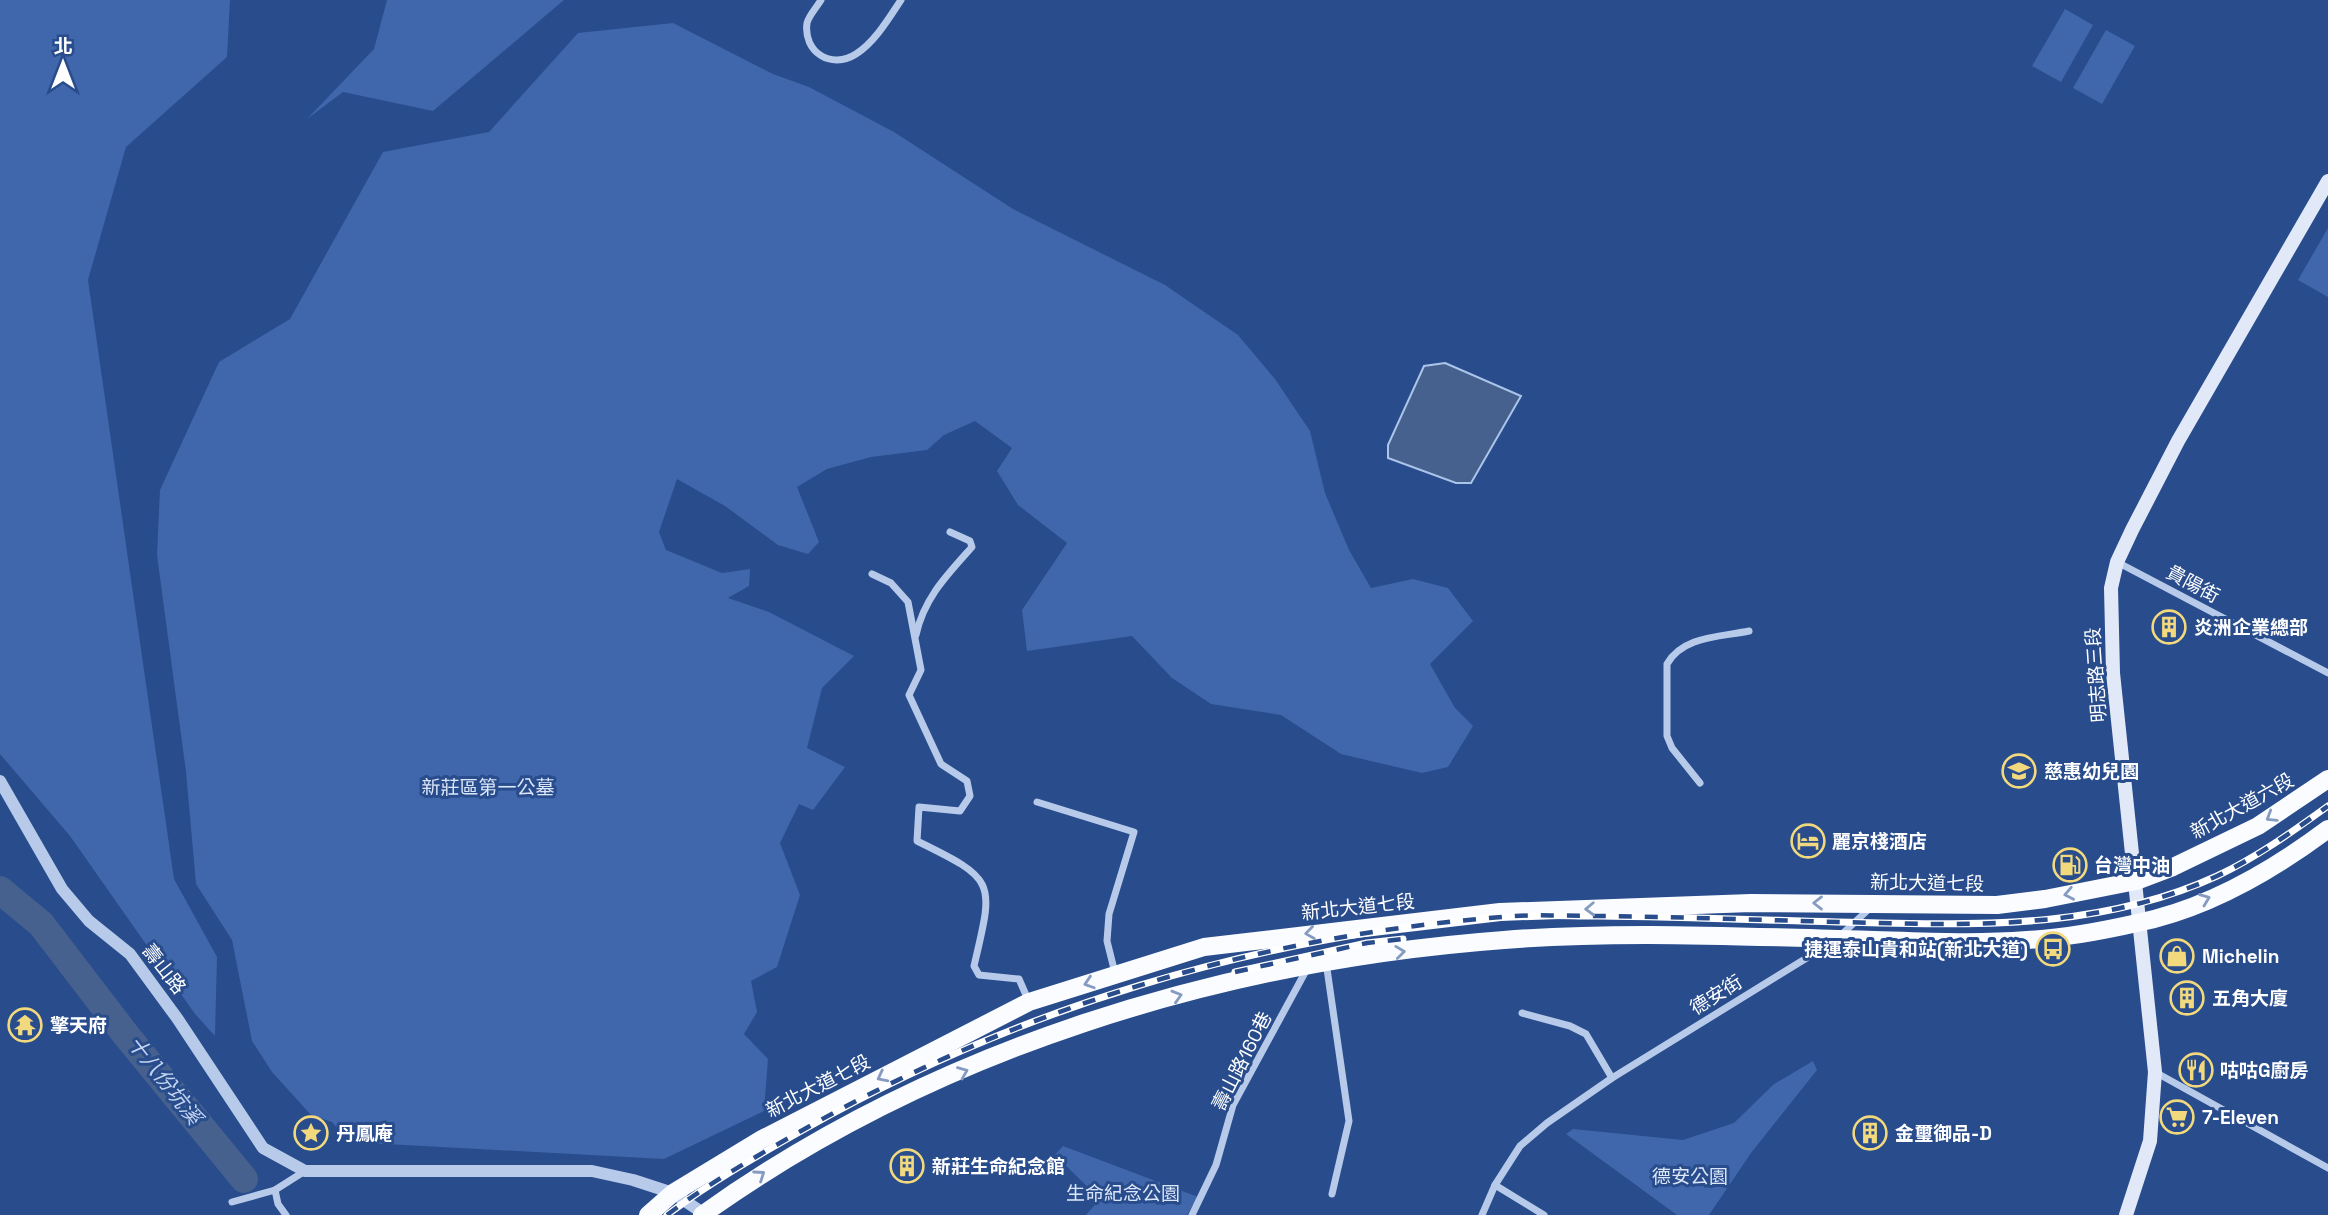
<svg xmlns="http://www.w3.org/2000/svg" width="2328" height="1215" viewBox="0 0 2328 1215" font-family="'Space Grotesk','Noto Sans TC',sans-serif">
  <rect width="100%" height="100%" fill="#284c8c"/>
  <!-- green -->
  <g fill="#4067ab">
    <polygon points="0,0 230,0 227,57 126,147 88,280 174,879 217,957 215,1036 195,1014 70,836 0,754"/>
    <polygon points="387,0 564,0 433,111 343,92 307,119 374,49"/>
    <polygon points="2065,9 2093,25 2061,82 2032,66"/>
    <polygon points="673,23 773,74 809,87 894,132 1013,209 1165,285 1238,335 1275,379 1310,431 1325,493 1349,550 1371,588 1413,579 1448,588 1473,621 1430,664 1455,708 1473,726 1448,767 1422,773 1341,754 1281,715 1211,704 1172,678 1132,636 1027,651 1022,610 1067,543 1018,505 997,471 1012,448 975,421 944,435 927,450 871,457 827,469 797,487 819,542 808,554 778,545 725,506 677,479 659,532 666,550 722,573 750,569 749,586 728,598 769,612 854,656 822,688 807,748 845,767 813,810 799,804 780,843 800,895 777,967 751,981 757,1012 744,1034 768,1059 764,1111 664,1159 349,1142 332,1122 311,1115 272,1072 252,1041 232,940 196,884 186,772 157,555 160,490 219,362 290,319 383,152 489,132 578,33"/>
    <polygon points="2106,30 2135,46 2102,104 2073,88"/>
    <polygon points="2328,228 2328,297 2298,280"/>
    <polygon points="1813,1061 1817,1070 1751,1153 1709,1215 1677,1215 1566,1134 1573,1129 1683,1140 1734,1123 1774,1084"/>
    <polygon points="1063,1146 1198,1197 1187,1215 1086,1215 1100,1199 1055,1155"/>
  </g>
  <!-- water -->
  <polygon fill="#47618f" stroke="#abc4ea" stroke-width="2" points="1445,363 1521,396 1471,483 1456,483 1388,458 1388,445 1424,366"/>
  <g fill="none" stroke-linecap="round" stroke-linejoin="round">
    <!-- river -->
    <polyline stroke="#47618f" stroke-width="28" points="0,890 41,924 126,1035 244,1179"/>
    <!-- minor -->
    <g stroke="#b7caea" stroke-width="7">
      <path d="M821 0C817 7 809 15 807 23 803 52 831 70 856 54 875 42 889 18 901 0"/>
      <polyline points="2117,562 2328,673"/>
      <path d="M872 574 891 583 908 602 921 670 909 695 941 764 967 781 970 796 960 811 919 807 917 841C997 880 994 881 974 966L979 975 1019 979 1029 1002"/>
      <path d="M916 635C924 598 947 575 972 547L970 541 950 532"/>
      <path d="M1700 783 1672 748 1667 736V664C1683 636 1720 637 1749 631"/>
      <polyline points="1037,802 1134,832 1109,914 1107,941 1115,973"/>
      <polyline points="1840,936 1870,908"/>
      <polyline points="1326,962 1349,1121 1332,1194"/>
      <polyline points="1522,1013 1570,1026 1586,1034 1612,1078"/>
      <polyline points="2155,1072 2328,1168"/>
      <polyline points="1495,1185 1544,1215"/>
      <polyline points="275,1190 278,1204 286,1215"/>
      <polyline points="232,1202 275,1190 305,1171"/>
      <polyline points="1192,1215 1216,1165 1233,1105 1308,967"/>
      <polyline points="1482,1215 1495,1185 1520,1146 1547,1123 1612,1078 1831,943"/>
    </g>
    <!-- tertiary -->
    <polyline stroke="#b7caea" stroke-width="12" points="0,781 62,889 89,921 130,954 177,1018 263,1148 305,1171 592,1171 633,1180 673,1193 706,1215"/>
    <!-- secondary -->
    <polyline stroke="#e1e9f8" stroke-width="14" points="2126,1215 2150,1141 2155,1072 2113,673 2111,588 2117,562 2132,530 2178,441 2328,181"/>
    <!-- primary -->
    <g stroke="#fafcff" stroke-width="18">
      <polyline points="648,1215 673,1193 762,1139 1029,1002 1204,947 1500,912 1751,903 1997,905 2045,899 2136,881 2173,867 2258,826 2328,779"/>
      <path d="M702 1215C934 1049 1221 961 1504 940 1614 931 1727 936 1838 939 1900 940 1965 945 2027 940 2063 938 2102 931 2137 923 2206 909 2272 871 2328 829"/>
    </g>
    <defs>
      <g id="rail">
        <polyline points="1235,972 1367,943 1403,939"/>
        <path d="M667 1215C709 1183 755 1157 801 1131 1015 1009 1256 936 1502 917 1534 914 1567 916 1599 916 1692 917 1786 921 1880 923 1995 926 2110 925 2217 876 2257 857 2292 832 2328 806"/>
      </g>
    </defs>
    <!-- rail casing -->
    <use href="#rail" stroke="#fff" stroke-width="7"/>
    <!-- rail -->
    <use href="#rail" stroke="#284c8c" stroke-width="4.5" stroke-dasharray="13" stroke-linecap="butt"/>
  </g>
  <!-- one-way arrows -->
  <defs><path id="oneway-chevron" d="M-2-3.5L2.5 0L-2 3.5" fill="none" stroke-width="1.6" stroke-linecap="round" stroke-linejoin="round" transform="scale(1.75)"/></defs>
  <g stroke="#869bc0">
    <use href="#oneway-chevron" transform="translate(2271 817) rotate(148)"/>
    <use href="#oneway-chevron" transform="translate(2069 894) rotate(169)"/>
    <use href="#oneway-chevron" transform="translate(2205 899) rotate(-21)"/>
    <use href="#oneway-chevron" transform="translate(1818 903) rotate(-180)"/>
    <use href="#oneway-chevron" transform="translate(1590 909) rotate(178)"/>
    <use href="#oneway-chevron" transform="translate(1310 933) rotate(172)"/>
    <use href="#oneway-chevron" transform="translate(1400 952) rotate(-7)"/>
    <use href="#oneway-chevron" transform="translate(1089 983) rotate(162)"/>
    <use href="#oneway-chevron" transform="translate(1177 996) rotate(-17)"/>
    <use href="#oneway-chevron" transform="translate(963 1072) rotate(-22)"/>
    <use href="#oneway-chevron" transform="translate(882 1077) rotate(153)"/>
    <use href="#oneway-chevron" transform="translate(760 1175) rotate(-35)"/>
  </g>
  <!-- icons -->
  <defs>
    <symbol id="building-ring" viewBox="-11 -11 22 22"><circle r="9.5" fill="#284c8c" stroke="#f2d97d" stroke-width="1.5"/><path d="M-4-6H4V6H1V3H-1V6H-4ZM-2.5-4.3h1.7v1.8h-1.7ZM.8-4.3h1.7v1.8H.8ZM-2.5-1h1.7V.8h-1.7ZM.8-1h1.7V.8H.8Z" fill="#f2d97d"/></symbol>
    <symbol id="school-ring" viewBox="-11 -11 22 22"><circle r="9.5" fill="#284c8c" stroke="#f2d97d" stroke-width="1.5"/><path d="M0-5L7-2L0 1L-7-2ZM-4 1L0 2.5L4 1V4Q0 6-4 4Z" fill="#f2d97d"/></symbol>
    <symbol id="hotel-ring" viewBox="-11 -11 22 22"><circle r="9.5" fill="#284c8c" stroke="#f2d97d" stroke-width="1.5"/><path d="M-6-4.5h1.5V1H6V5H4.5V3h-9V5H-6ZM-4 0a1.8 1.8 0 1 1 3.6 0ZM.5 0V-2.5h3Q6-2.5 6 0Z" fill="#f2d97d"/></symbol>
    <symbol id="fuel-ring" viewBox="-11 -11 22 22"><circle r="9.5" fill="#284c8c" stroke="#f2d97d" stroke-width="1.5"/><path d="M-5.5-6h7V0h2V4h1.3V-2.5L3-4.5l.8-.8L6-3V5H2.5V1h-1V6h-7ZM-4.2-4.7v3.2H.2V-4.7Z" fill="#f2d97d"/></symbol>
    <symbol id="bus-ring" viewBox="-11 -11 22 22"><circle r="9.5" fill="#284c8c" stroke="#f2d97d" stroke-width="1.5"/><path d="M-5-6H5V4H4V6H2V4H-2V6H-4V4H-5ZM-3.5-4V0h7V-4ZM-3.5 1.2v1.5H-2V1.2ZM2 1.2v1.5H3.5V1.2Z" fill="#f2d97d"/></symbol>
    <symbol id="shop-ring" viewBox="-11 -11 22 22"><circle r="9.5" fill="#284c8c" stroke="#f2d97d" stroke-width="1.5"/><path d="M-5-2.5h2.3a2.7 3.5 0 0 1 5.4 0H5L5.5 6h-11ZM-1.5-2.5h3a1.5 2.3 0 0 0-3 0Z" fill="#f2d97d"/></symbol>
    <symbol id="temple-ring" viewBox="-11 -11 22 22"><circle r="9.5" fill="#284c8c" stroke="#f2d97d" stroke-width="1.5"/><path d="M0-6L5-2H3V0L6.5 2.5H4V6H1.5V3h-3V6H-4V2.5H-6.5L-3 0V-2H-5Z" fill="#f2d97d"/></symbol>
    <symbol id="restaurant-ring" viewBox="-11 -11 22 22"><circle r="9.5" fill="#284c8c" stroke="#f2d97d" stroke-width="1.5"/><path d="M-5-6h1v4h1v-4h1v4h1v-4h1v5L-1.5 .5V6h-2V.5L-5-1ZM5-6V6H3V1.5H1.5Q1.5-4 5-6Z" fill="#f2d97d"/></symbol>
    <symbol id="supermarket-ring" viewBox="-11 -11 22 22"><circle r="9.5" fill="#284c8c" stroke="#f2d97d" stroke-width="1.5"/><path d="M-6-5.5h2.5l.6 2H6L4.5 2H-2.5L-4.4-4H-6ZM-1.5 3.2a1.3 1.3 0 1 0 .1 0ZM3 3.2a1.3 1.3 0 1 0 .1 0Z" fill="#f2d97d"/></symbol>
    <symbol id="sight-ring" viewBox="-11 -11 22 22"><circle r="9.5" fill="#284c8c" stroke="#f2d97d" stroke-width="1.5"/><path d="M0-6L1.8-2.2L6-1.7L2.9 1.2L3.7 5.4L0 3.3L-3.7 5.4L-2.9 1.2L-6-1.7L-1.8-2.2Z" fill="#f2d97d"/></symbol>
  </defs>
  <g fill-rule="evenodd">
    <use href="#building-ring" x="2150" y="608" width="38" height="38"/>
    <use href="#school-ring" x="2000" y="752" width="38" height="38"/>
    <use href="#hotel-ring" x="1789" y="822" width="38" height="38"/>
    <use href="#fuel-ring" x="2051" y="846" width="38" height="38"/>
    <use href="#bus-ring" x="2034" y="930" width="38" height="38"/>
    <use href="#shop-ring" x="2158" y="937" width="38" height="38"/>
    <use href="#building-ring" x="2168" y="979" width="38" height="38"/>
    <use href="#temple-ring" x="6" y="1006" width="38" height="38"/>
    <use href="#restaurant-ring" x="2177" y="1051" width="38" height="38"/>
    <use href="#supermarket-ring" x="2158" y="1098" width="38" height="38"/>
    <use href="#sight-ring" x="292" y="1114" width="38" height="38"/>
    <use href="#building-ring" x="1851" y="1114" width="38" height="38"/>
    <use href="#building-ring" x="888" y="1147" width="38" height="38"/>
  </g>
  <g text-anchor="middle" dominant-baseline="central" stroke-width="6" stroke-linejoin="round" paint-order="stroke">
    <!-- street labels -->
    <g font-size="19" fill="#fff" stroke="#284c8c">
      <text transform="translate(2193 584) rotate(28)">貴陽街</text>
      <text transform="translate(2096 675) rotate(-94)">明志路三段</text>
      <text transform="translate(2242 806) rotate(-29)">新北大道六段</text>
      <text transform="translate(1927 883) rotate(1)">新北大道七段</text>
      <text transform="translate(1358 907) rotate(-6)">新北大道七段</text>
      <text transform="translate(164 969) rotate(52)">壽山路</text>
      <text transform="translate(1716 995) rotate(-32)">德安街</text>
      <text transform="translate(1242 1061) rotate(-63)">壽山路160巷</text>
      <text transform="translate(818 1086) rotate(-27)">新北大道七段</text>
    </g>
    <!-- poi labels -->
    <g font-size="19" font-weight="bold" fill="#fff" stroke="#284c8c" text-anchor="start">
      <text x="2194" y="627">炎洲企業總部</text>
      <text x="2044" y="771">慈惠幼兒園</text>
      <text x="1832" y="841">麗京棧酒店</text>
      <text x="2094" y="865">台灣中油</text>
      <text x="2028" y="949" text-anchor="end">捷運泰山貴和站(新北大道)</text>
      <text x="2202" y="956">Michelin</text>
      <text x="2212" y="998">五角大廈</text>
      <text x="50" y="1025">擎天府</text>
      <text x="2220" y="1070">咕咕G廚房</text>
      <text x="2202" y="1117">7-Eleven</text>
      <text x="336" y="1133">丹鳳庵</text>
      <text x="1895" y="1133">金璽御品-D</text>
      <text x="932" y="1166">新莊生命紀念館</text>
    </g>
    <!-- park labels -->
    <g font-size="19" fill="#dbe6f8" stroke="#284c8c">
      <text x="488" y="787">新莊區第一公墓</text>
      <text x="1690" y="1176">德安公園</text>
      <text x="1123" y="1193">生命紀念公園</text>
    </g>
    <!-- water labels -->
    <g font-size="21" font-style="italic" fill="#c3d4f1" stroke="#284c8c">
      <text transform="translate(165 1080) rotate(52)">十八份坑溪</text>
    </g>
  </g>
  <!-- north arrow -->
  <g transform="translate(63 63)" stroke="#284c8c" stroke-width="5" paint-order="stroke">
  <path d="M0-5L12 26L0 18L-12 26Z" fill="#ffffff"/>
  <text y="-10" font-size="19" font-weight="bold" text-anchor="middle" fill="#ffffff">北</text>
  </g>
</svg>
